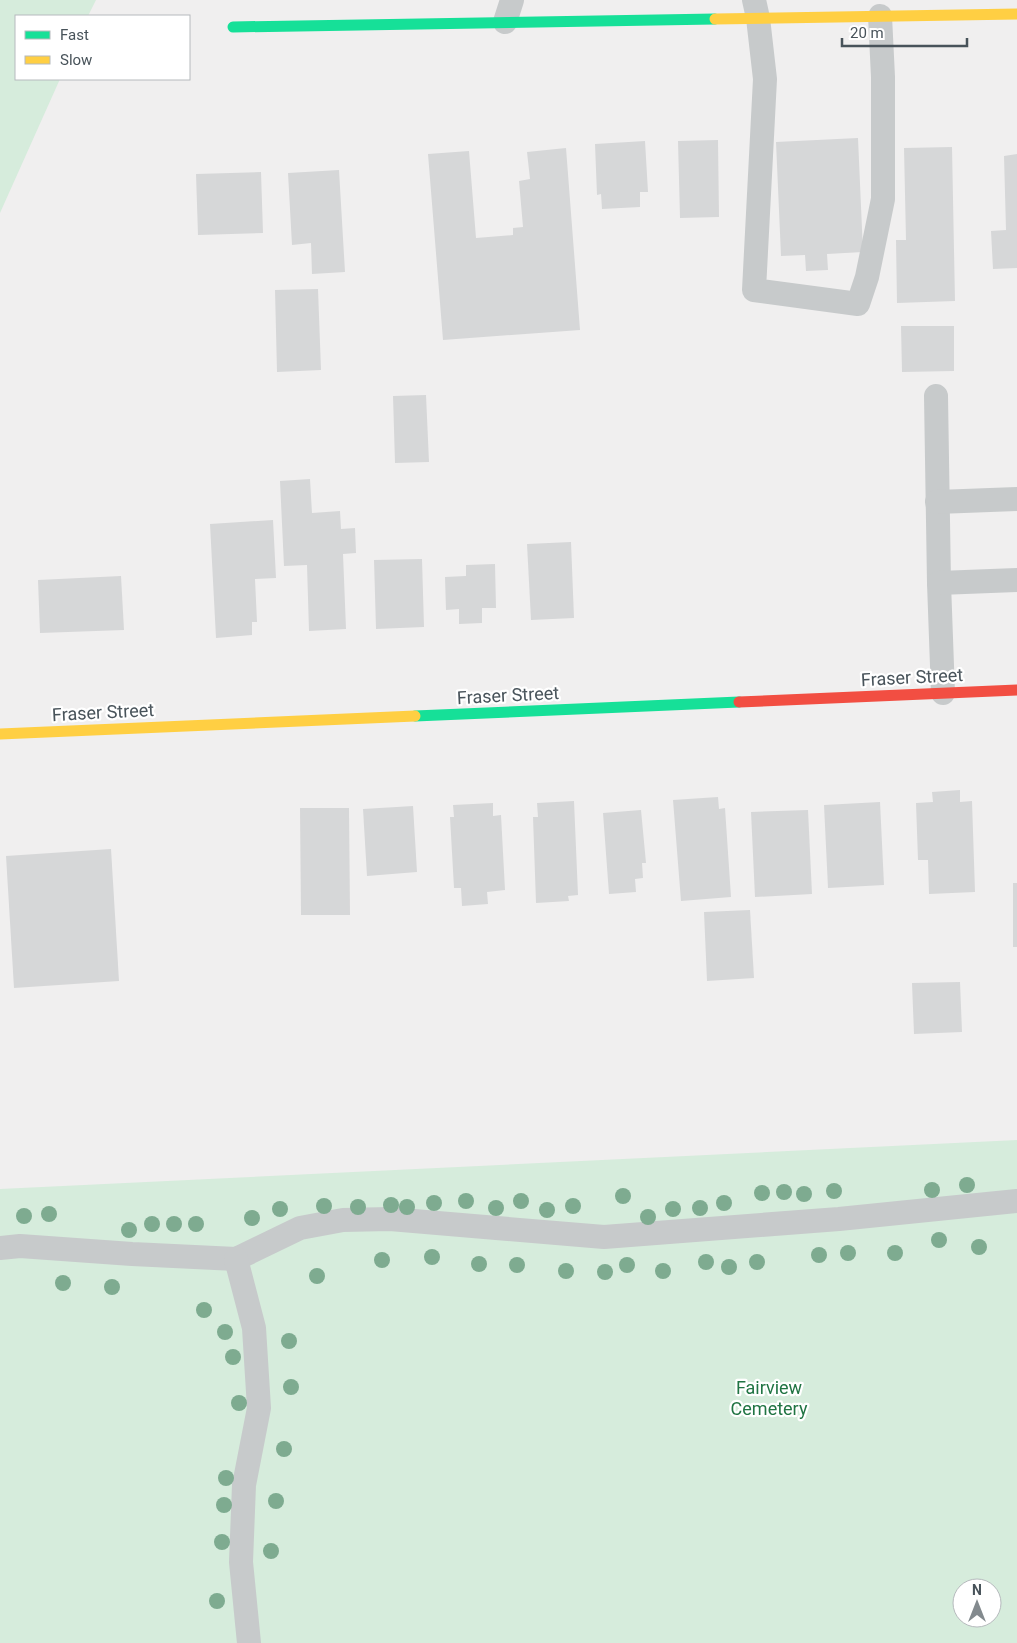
<svg xmlns="http://www.w3.org/2000/svg" width="1017" height="1643" viewBox="0 0 1017 1643" font-family="Roboto,sans-serif">
  <rect width="100%" height="100%" fill="#f0efef"/>
  <!-- green -->
  <g fill="#d6ecdc" fill-rule="evenodd">
    <polygon points="0,0 96,0 88,16 16,16 16,79 60,79 0,213"/>
    <path d="M1017 1140V1643H0V1189ZM962 1588H992V1618H962Z"/>
  </g>
  <!-- building -->
  <g fill="#d6d7d8">
    <polygon points="858,138 863,252 827,254 828,270 806,271 805,255 781,256 776,142"/>
    <polygon points="718,140 719,217 680,218 678,141"/>
    <polygon points="645,141 648,192 640,192 640,207 602,209 601,194 597,195 595,144"/>
    <polygon points="952,147 955,301 897,303 896,240 906,240 904,148"/>
    <polygon points="566,148 580,330 443,340 428,154 469,151 476,238 513,235 513,228 523,227 519,181 530,179 527,152"/>
    <polygon points="1017,154 1017,268 993,269 991,231 1006,230 1004,156"/>
    <polygon points="339,170 345,272 312,274 311,243 292,245 288,173"/>
    <polygon points="261,172 263,233 198,235 196,174"/>
    <polygon points="318,289 321,370 277,372 275,290"/>
    <polygon points="901,326 954,326 954,371 902,372"/>
    <polygon points="426,395 429,462 395,463 393,396"/>
    <polygon points="310,479 312,513 340,511 341,529 355,528 356,553 343,554 346,629 309,631 307,565 284,566 280,481"/>
    <polygon points="273,520 276,578 255,579 257,622 252,622 252,635 216,638 210,524"/>
    <polygon points="571,542 574,618 531,620 527,544"/>
    <polygon points="422,559 424,627 376,629 374,560"/>
    <polygon points="495,564 496,608 482,608 482,623 459,624 459,609 446,610 445,577 466,576 466,565"/>
    <polygon points="121,576 124,630 40,633 38,580"/>
    <polygon points="960,790 960,802 972,801 975,892 929,894 928,860 918,860 916,803 933,802 932,792"/>
    <polygon points="718,797 719,809 725,808 731,897 681,901 673,800"/>
    <polygon points="574,801 578,895 568,896 569,901 536,903 533,817 538,817 537,803"/>
    <polygon points="880,802 884,885 828,888 824,805"/>
    <polygon points="493,803 493,816 501,815 505,890 487,892 488,904 462,906 461,888 454,888 450,817 454,817 453,805"/>
    <polygon points="413,806 417,872 367,876 363,809"/>
    <polygon points="300,808 349,808 350,915 301,915"/>
    <polygon points="641,810 646,863 642,863 643,878 635,879 636,892 609,894 603,813"/>
    <polygon points="808,810 812,894 755,897 751,812"/>
    <polygon points="111,849 119,981 14,988 6,856"/>
    <rect x="1013" y="883" width="4" height="64"/>
    <polygon points="750,910 754,978 707,981 704,912"/>
    <polygon points="960,982 962,1032 914,1034 912,983"/>
  </g>
  <g fill="none" stroke-linecap="round" stroke-linejoin="round">
    <!-- lane -->
    <g stroke="#c7cacb" stroke-width="24">
      <polyline points="754,0 758,18 765,79 754,290 858,304 867,277 883,199 883,77 880,16"/>
      <polyline points="505,22 512,0"/>
      <polyline points="936,396 939,583 943,693"/>
      <polyline points="937,502 1017,499"/>
      <polyline points="939,583 1017,580"/>
      <polyline points="0,1248 20,1246 132,1254 236,1259 300,1228 343,1220 390,1219 604,1237 839,1219 1017,1201"/>
      <polyline points="236,1259 254,1328 259,1408 244,1485 241,1562 249,1643"/>
    </g>
    <!-- fast -->
    <g stroke="#16e098" stroke-width="11">
      <polyline points="233,27 715,19"/>
      <polyline points="415,716 739,702"/>
    </g>
    <!-- slow -->
    <g stroke="#ffcf43" stroke-width="11">
      <polyline points="715,19 1017,14"/>
      <polyline points="0,734 415,716"/>
    </g>
    <!-- jam -->
    <polyline stroke="#f24e42" stroke-width="11" points="739,702 1017,690"/>
  </g>
  <!-- trees -->
  <g fill="#7eab90">
    <circle cx="967" cy="1185" r="8"/>
    <circle cx="932" cy="1190" r="8"/>
    <circle cx="834" cy="1191" r="8"/>
    <circle cx="784" cy="1192" r="8"/>
    <circle cx="762" cy="1193" r="8"/>
    <circle cx="804" cy="1194" r="8"/>
    <circle cx="623" cy="1196" r="8"/>
    <circle cx="466" cy="1201" r="8"/>
    <circle cx="521" cy="1201" r="8"/>
    <circle cx="434" cy="1203" r="8"/>
    <circle cx="724" cy="1203" r="8"/>
    <circle cx="391" cy="1205" r="8"/>
    <circle cx="324" cy="1206" r="8"/>
    <circle cx="573" cy="1206" r="8"/>
    <circle cx="358" cy="1207" r="8"/>
    <circle cx="407" cy="1207" r="8"/>
    <circle cx="496" cy="1208" r="8"/>
    <circle cx="700" cy="1208" r="8"/>
    <circle cx="280" cy="1209" r="8"/>
    <circle cx="673" cy="1209" r="8"/>
    <circle cx="547" cy="1210" r="8"/>
    <circle cx="49" cy="1214" r="8"/>
    <circle cx="24" cy="1216" r="8"/>
    <circle cx="648" cy="1217" r="8"/>
    <circle cx="252" cy="1218" r="8"/>
    <circle cx="152" cy="1224" r="8"/>
    <circle cx="174" cy="1224" r="8"/>
    <circle cx="196" cy="1224" r="8"/>
    <circle cx="129" cy="1230" r="8"/>
    <circle cx="939" cy="1240" r="8"/>
    <circle cx="979" cy="1247" r="8"/>
    <circle cx="848" cy="1253" r="8"/>
    <circle cx="895" cy="1253" r="8"/>
    <circle cx="819" cy="1255" r="8"/>
    <circle cx="432" cy="1257" r="8"/>
    <circle cx="382" cy="1260" r="8"/>
    <circle cx="706" cy="1262" r="8"/>
    <circle cx="757" cy="1262" r="8"/>
    <circle cx="479" cy="1264" r="8"/>
    <circle cx="517" cy="1265" r="8"/>
    <circle cx="627" cy="1265" r="8"/>
    <circle cx="729" cy="1267" r="8"/>
    <circle cx="566" cy="1271" r="8"/>
    <circle cx="663" cy="1271" r="8"/>
    <circle cx="605" cy="1272" r="8"/>
    <circle cx="317" cy="1276" r="8"/>
    <circle cx="63" cy="1283" r="8"/>
    <circle cx="112" cy="1287" r="8"/>
    <circle cx="204" cy="1310" r="8"/>
    <circle cx="225" cy="1332" r="8"/>
    <circle cx="289" cy="1341" r="8"/>
    <circle cx="233" cy="1357" r="8"/>
    <circle cx="291" cy="1387" r="8"/>
    <circle cx="239" cy="1403" r="8"/>
    <circle cx="284" cy="1449" r="8"/>
    <circle cx="226" cy="1478" r="8"/>
    <circle cx="276" cy="1501" r="8"/>
    <circle cx="224" cy="1505" r="8"/>
    <circle cx="222" cy="1542" r="8"/>
    <circle cx="271" cy="1551" r="8"/>
    <circle cx="217" cy="1601" r="8"/>
  </g>
  <g text-anchor="middle" dominant-baseline="central" stroke-width="4.5" stroke-linejoin="round" paint-order="stroke">
    <!-- street labels -->
    <g font-size="18" fill="#48535a" stroke="#fff">
      <text transform="translate(912 677) rotate(-3)">Fraser Street</text>
      <text transform="translate(508 695) rotate(-3)">Fraser Street</text>
      <text transform="translate(103 712) rotate(-3)">Fraser Street</text>
    </g>
    <!-- park labels -->
    <g font-size="18" fill="#207443" stroke="#fff">
      <text x="769" y="1387">Fairview<tspan x="769" dy="21">Cemetery</tspan></text>
    </g>
  </g>
  <!-- legend -->
  <rect x="15" y="15" width="175" height="65" fill="#ffffff" stroke="#b6babd"/>
  <rect x="25" y="31" width="25" height="8" fill="#16e098" stroke="#b6babd"/>
  <text x="60" y="40" font-size="15" fill="#48535a">Fast</text>
  <rect x="25" y="56" width="25" height="8" fill="#ffcf43" stroke="#b6babd"/>
  <text x="60" y="65" font-size="15" fill="#48535a">Slow</text>
  <!-- north arrow -->
  <g transform="translate(977 1603)"><circle r="24" fill="#ffffff" stroke="#b6babd"/>
  <path d="M0-4L9 19L0 12L-9 19Z" fill="#838a8e"/>
  <text y="-8" font-size="14" font-weight="bold" text-anchor="middle" fill="#48535a">N</text>
  </g>
  <!-- scale -->
  <path d="M842 38v8h125v-8" fill="none" stroke="#48535a" stroke-width="2.5"/>
  <text x="850" y="38" font-size="15" fill="#48535a" stroke="#ffffff" stroke-width="4" paint-order="stroke">20 m</text>
</svg>
